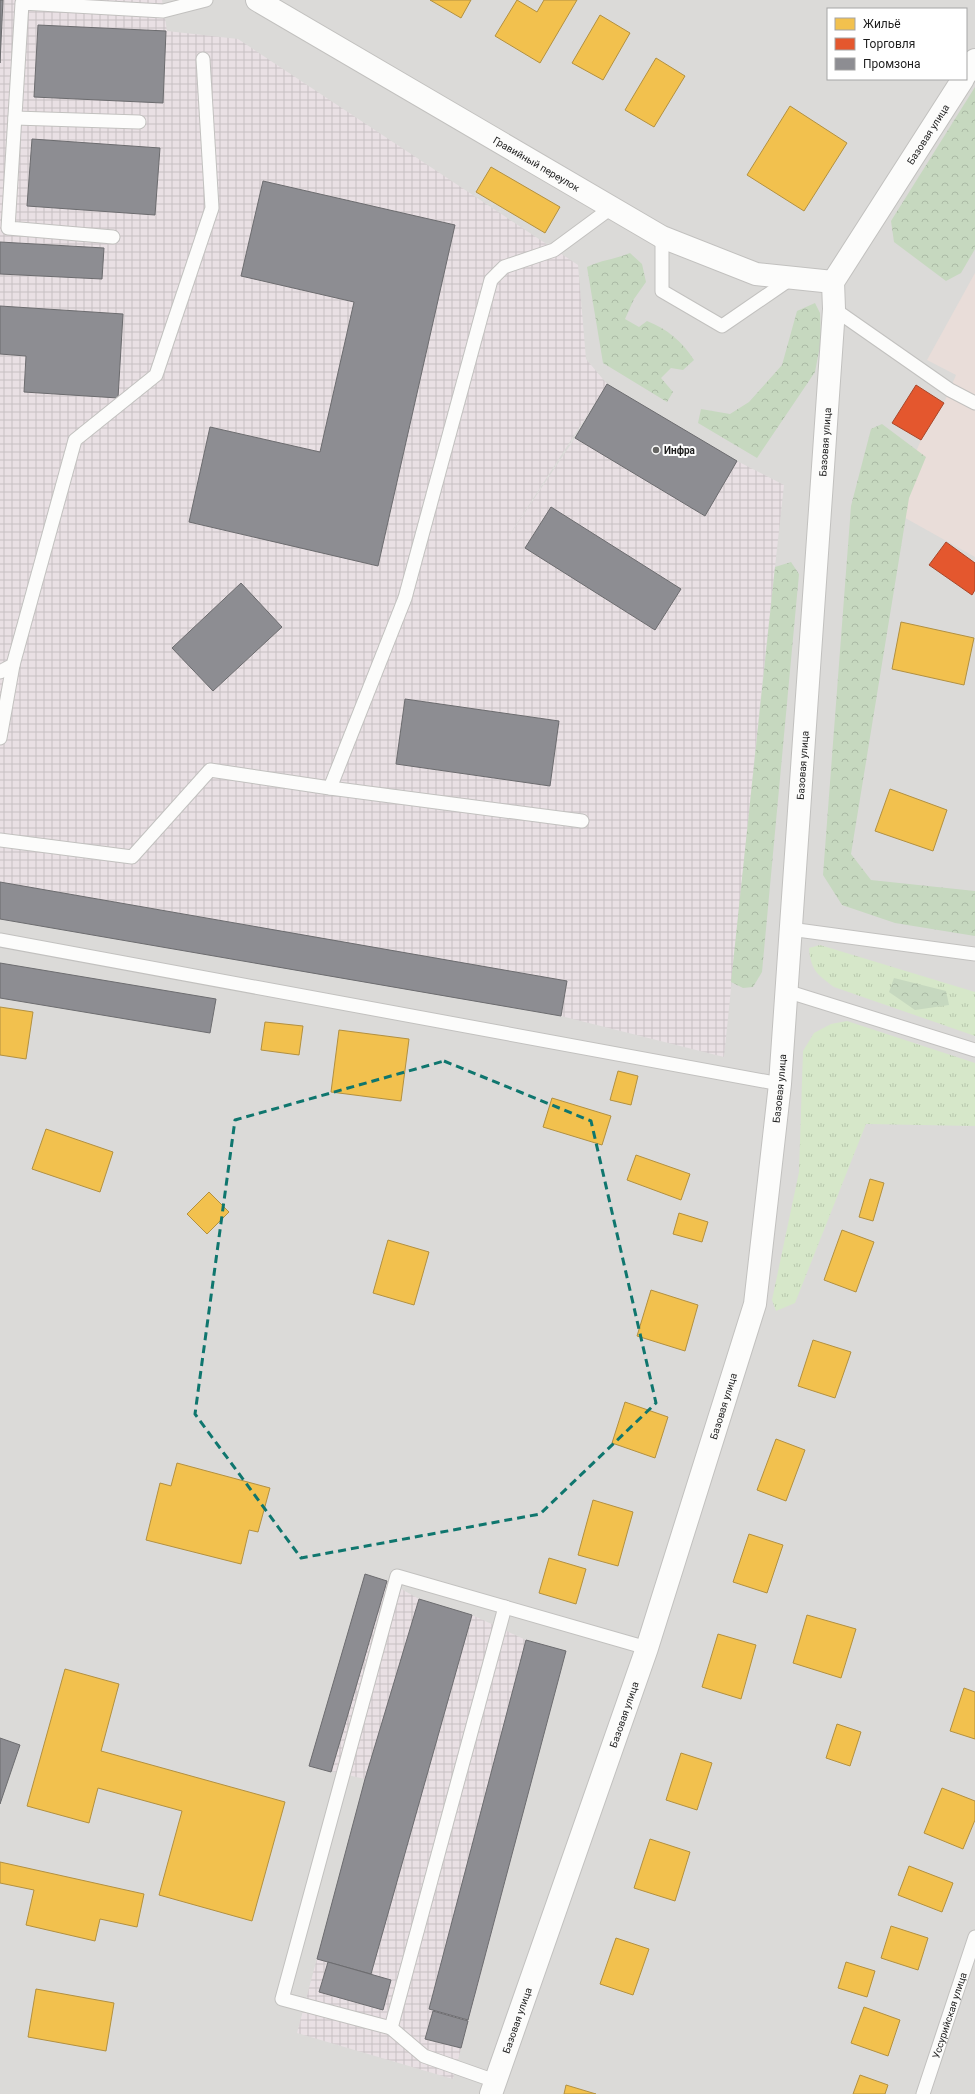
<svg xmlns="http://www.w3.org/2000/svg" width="975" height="2094" viewBox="0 0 975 2094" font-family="Roboto,sans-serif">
  <defs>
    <pattern id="industrial-grid" width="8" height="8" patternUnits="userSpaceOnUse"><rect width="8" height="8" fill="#e9e0e4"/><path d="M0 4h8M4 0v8" fill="none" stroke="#c7c0c3"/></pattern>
    <pattern id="grass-tufts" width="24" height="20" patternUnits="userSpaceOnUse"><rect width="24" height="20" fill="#d6e7c9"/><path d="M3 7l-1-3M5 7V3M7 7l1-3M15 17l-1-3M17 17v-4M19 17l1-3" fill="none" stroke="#b7c6ac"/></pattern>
    <pattern id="forest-crowns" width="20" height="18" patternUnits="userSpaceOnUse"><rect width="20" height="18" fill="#c6d8bf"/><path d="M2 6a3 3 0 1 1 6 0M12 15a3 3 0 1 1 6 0" fill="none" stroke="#aab9a4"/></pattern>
  </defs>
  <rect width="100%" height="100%" fill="#ecebe7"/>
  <!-- residential -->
  <path fill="#dbdad8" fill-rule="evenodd" d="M0 0H975V2094H0ZM828 9H966V79H828Z"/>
  <!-- commercial -->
  <polygon fill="#e9ddd9" points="975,273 975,557 891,510 921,440 944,403 956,375 927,360"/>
  <!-- industrial -->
  <g fill="url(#industrial-grid)" fill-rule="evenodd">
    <path d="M0 0H162L167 31 238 39 578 265 586 359 607 384 737 461 784 485 761 694 724 1057 561 1016 566 981 0 882ZM599 397 575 438 501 548Z"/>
    <polygon points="365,1574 387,1581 419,1599 472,1615 526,1640 566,1651 453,2079 297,2033 365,1779 309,1766"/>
  </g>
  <!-- grass -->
  <g fill="url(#grass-tufts)">
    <path d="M820 945 975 992V1036L834 987C817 974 811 971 809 948Z"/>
    <polygon points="847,1021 975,1063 975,1126 866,1124 795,1303 776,1311 772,1300 799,1172 803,1051 814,1033 831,1024"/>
  </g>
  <!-- forest -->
  <g fill="url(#forest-crowns)">
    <polygon points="975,87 975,249 961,273 946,281 894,242 891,221"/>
    <path d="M630 253 642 264 646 282 634 299 625 319 639 327 647 321C667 329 682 341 694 360L683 370 671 368 661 378 673 392 667 402 603 363 587 267C601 260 616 259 630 253Z"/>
    <polygon points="815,303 820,313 821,340 815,372 757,458 698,423 701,409 730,414 749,402 782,365 797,311"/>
    <polygon points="882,424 926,457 909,498 851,854 871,880 975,891 975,936 895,923 842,905 823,875 851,506 871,429"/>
    <polygon points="791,562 799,574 762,972 753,987 743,988 731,982 775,567"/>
    <polygon points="894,978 946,991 949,1005 915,1010 889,992"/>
  </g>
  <!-- homes -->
  <g fill="#f2c14e" stroke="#b29040">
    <polygon points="430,0 471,0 461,18"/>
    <polygon points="517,0 537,12 544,0 577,0 540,63 495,36"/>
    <polygon points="600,15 630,33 603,80 572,63"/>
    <polygon points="656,58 685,76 654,127 625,110"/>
    <polygon points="790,106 847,143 804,211 747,175"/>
    <polygon points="491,167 560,207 545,233 476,192"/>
    <polygon points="901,622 974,638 964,685 892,669"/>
    <polygon points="890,789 947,810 933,851 875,831"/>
    <polygon points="0,1007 33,1012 26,1059 0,1055"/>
    <polygon points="265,1022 303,1026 299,1055 261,1050"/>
    <polygon points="339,1030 409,1039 401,1101 331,1092"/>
    <polygon points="618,1071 638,1076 631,1105 610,1100"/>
    <polygon points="552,1098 611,1116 602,1145 543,1127"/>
    <polygon points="46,1129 113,1152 100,1192 32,1169"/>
    <polygon points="636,1155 690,1174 681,1200 627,1180"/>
    <polygon points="870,1179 884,1183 873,1221 859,1217"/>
    <polygon points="209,1192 229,1212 207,1234 187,1214"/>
    <polygon points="679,1213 708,1222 702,1242 673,1234"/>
    <polygon points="842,1230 874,1242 856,1292 824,1280"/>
    <polygon points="388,1240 429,1252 414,1305 373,1293"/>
    <polygon points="651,1290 698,1305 685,1351 637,1336"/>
    <polygon points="813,1340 851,1352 835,1398 798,1386"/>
    <polygon points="625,1402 668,1417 655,1458 612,1443"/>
    <polygon points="776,1439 805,1450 786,1501 757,1490"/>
    <polygon points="177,1463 270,1488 258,1532 249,1530 241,1564 146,1540 160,1483 171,1486"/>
    <polygon points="593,1500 633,1512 618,1566 578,1555"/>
    <polygon points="749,1534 783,1545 767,1593 733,1582"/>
    <polygon points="549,1558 586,1569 576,1604 539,1593"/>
    <polygon points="807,1615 856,1629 841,1678 793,1663"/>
    <polygon points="718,1634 756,1645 741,1699 702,1687"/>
    <polygon points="65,1669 119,1684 101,1751 285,1802 252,1921 159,1895 182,1811 98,1788 89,1823 27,1806"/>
    <polygon points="964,1688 975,1692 975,1739 950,1731"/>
    <polygon points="837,1724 861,1732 850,1766 826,1758"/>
    <polygon points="681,1753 712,1763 697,1810 666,1800"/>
    <polygon points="942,1788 975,1801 975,1820 963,1849 924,1833"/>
    <polygon points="650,1839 690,1852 675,1901 634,1888"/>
    <polygon points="0,1862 144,1894 137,1927 100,1919 95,1941 26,1925 34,1890 0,1883"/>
    <polygon points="909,1866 953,1883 942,1912 898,1895"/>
    <polygon points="891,1926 928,1938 918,1970 881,1958"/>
    <polygon points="616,1938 649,1949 633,1995 600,1984"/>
    <polygon points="846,1962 875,1971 867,1997 838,1988"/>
    <polygon points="36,1989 114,2003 106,2051 28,2037"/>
    <polygon points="864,2007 900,2020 888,2056 851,2043"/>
    <polygon points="860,2075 888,2085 885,2094 853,2094"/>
    <polygon points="566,2085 596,2094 564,2094"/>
  </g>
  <!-- shops -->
  <g fill="#e4572e" stroke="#a94629">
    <polygon points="916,385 944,403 921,440 892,423"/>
    <polygon points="946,542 975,563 975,590 972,595 929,565"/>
  </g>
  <!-- industry -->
  <g fill="#8d8d92" stroke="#6c6c6f">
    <polygon points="0,0 3,0 0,63"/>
    <polygon points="38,25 166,31 163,103 34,97"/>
    <polygon points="32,139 160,148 155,215 27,206"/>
    <polygon points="263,181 455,225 378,566 189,522 210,427 320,452 354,302 241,276"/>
    <polygon points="0,242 104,248 102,279 0,274"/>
    <polygon points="0,306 123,314 118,398 24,392 26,356 0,354"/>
    <polygon points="607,384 737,461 705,516 575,438"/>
    <polygon points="551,507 681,589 655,630 525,548"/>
    <polygon points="241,583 282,627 213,691 172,648"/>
    <polygon points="405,699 559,721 550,786 396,764"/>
    <polygon points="0,882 567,981 561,1016 0,919"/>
    <polygon points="0,963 216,999 210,1033 0,998"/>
    <polygon points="365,1574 387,1581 331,1772 309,1766"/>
    <polygon points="419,1599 472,1615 371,1974 317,1959 365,1779"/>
    <polygon points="526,1640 566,1651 468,2020 429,2009"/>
    <polygon points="0,1738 20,1745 0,1804"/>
    <polygon points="328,1962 391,1980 383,2010 319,1992"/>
    <polygon points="433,2011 468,2021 461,2048 425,2039"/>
  </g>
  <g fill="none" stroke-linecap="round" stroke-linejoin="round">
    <defs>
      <g id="lane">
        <polyline points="15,118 139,122"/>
        <polyline points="113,237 8,228 22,3 163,11 206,0"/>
        <polyline points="662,237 662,291 722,326 792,278"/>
        <polyline points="834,309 950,390 975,403"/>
        <polyline points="0,672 13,665 75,440 156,375 212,208 203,59"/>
        <polyline points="0,738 13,665"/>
        <polyline points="330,788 582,821"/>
        <polyline points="0,840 132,857 210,770 330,788 405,598 491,280 504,267 554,250 611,208"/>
        <polyline points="790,929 975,954"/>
        <polyline points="0,940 780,1084"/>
        <polyline points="786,991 975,1050"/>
        <polyline points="391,2028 505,1607"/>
        <polyline points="495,2081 424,2056 391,2028 282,1999 397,1576 647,1648"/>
        <path id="s1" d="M923 2094 975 1937"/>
      </g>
      <g id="street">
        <path id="s2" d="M257 0 662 237 756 274 833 282"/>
        <polyline points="966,74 975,60"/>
        <path id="s3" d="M491 2094 647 1648 755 1304 780 1084 834 309 833 282 963 79"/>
      </g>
    </defs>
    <!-- lane casing -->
    <use href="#lane" stroke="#c2c1bf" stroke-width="15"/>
    <!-- street casing -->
    <use href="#street" stroke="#c2c1bf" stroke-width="24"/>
    <!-- lane -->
    <use href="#lane" stroke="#fcfcfb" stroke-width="13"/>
    <!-- street -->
    <use href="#street" stroke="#fcfcfb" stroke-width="22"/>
  </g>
  <!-- marked area -->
  <path fill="none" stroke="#0f766e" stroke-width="3" stroke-dasharray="8 5" stroke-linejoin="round" d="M444 1061 591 1121 656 1403 540 1514 301 1558 195 1414 235 1120Z"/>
  <!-- markers -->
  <circle fill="#666664" stroke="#fff" stroke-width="1.5" cx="656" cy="450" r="4"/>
  <g text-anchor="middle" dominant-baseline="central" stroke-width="4" stroke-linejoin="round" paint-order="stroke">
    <!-- street labels -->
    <g font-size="10" fill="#1e1e1e" stroke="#fff">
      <text stroke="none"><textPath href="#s3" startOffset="2034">Базовая улица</textPath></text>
      <text stroke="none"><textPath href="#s2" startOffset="324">Гравийный переулок</textPath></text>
      <text stroke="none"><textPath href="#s3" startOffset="1698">Базовая улица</textPath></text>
      <text stroke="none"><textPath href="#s3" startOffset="1374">Базовая улица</textPath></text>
      <text stroke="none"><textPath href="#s3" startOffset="1050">Базовая улица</textPath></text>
      <text stroke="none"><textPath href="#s3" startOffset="726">Базовая улица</textPath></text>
      <text stroke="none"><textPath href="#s3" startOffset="402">Базовая улица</textPath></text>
      <text stroke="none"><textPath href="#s1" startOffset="83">Уссурийская улица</textPath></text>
      <text stroke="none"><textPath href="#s3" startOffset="78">Базовая улица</textPath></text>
    </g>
    <!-- poi labels -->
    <g font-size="10" font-weight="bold" fill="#1e1e1e" stroke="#fff" text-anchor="start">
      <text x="664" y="450">Инфра</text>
    </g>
  </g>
  <!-- legend -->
  <rect x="827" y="8" width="140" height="72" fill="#ffffff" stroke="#a5a5a5"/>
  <rect x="835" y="18" width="20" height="12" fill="#f2c14e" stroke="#a5a5a5"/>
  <text x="863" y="28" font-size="12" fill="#1e1e1e">Жильё</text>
  <rect x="835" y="38" width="20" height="12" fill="#e4572e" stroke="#a5a5a5"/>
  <text x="863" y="48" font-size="12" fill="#1e1e1e">Торговля</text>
  <rect x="835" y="58" width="20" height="12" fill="#8d8d92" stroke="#a5a5a5"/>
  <text x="863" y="68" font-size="12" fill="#1e1e1e">Промзона</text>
</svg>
